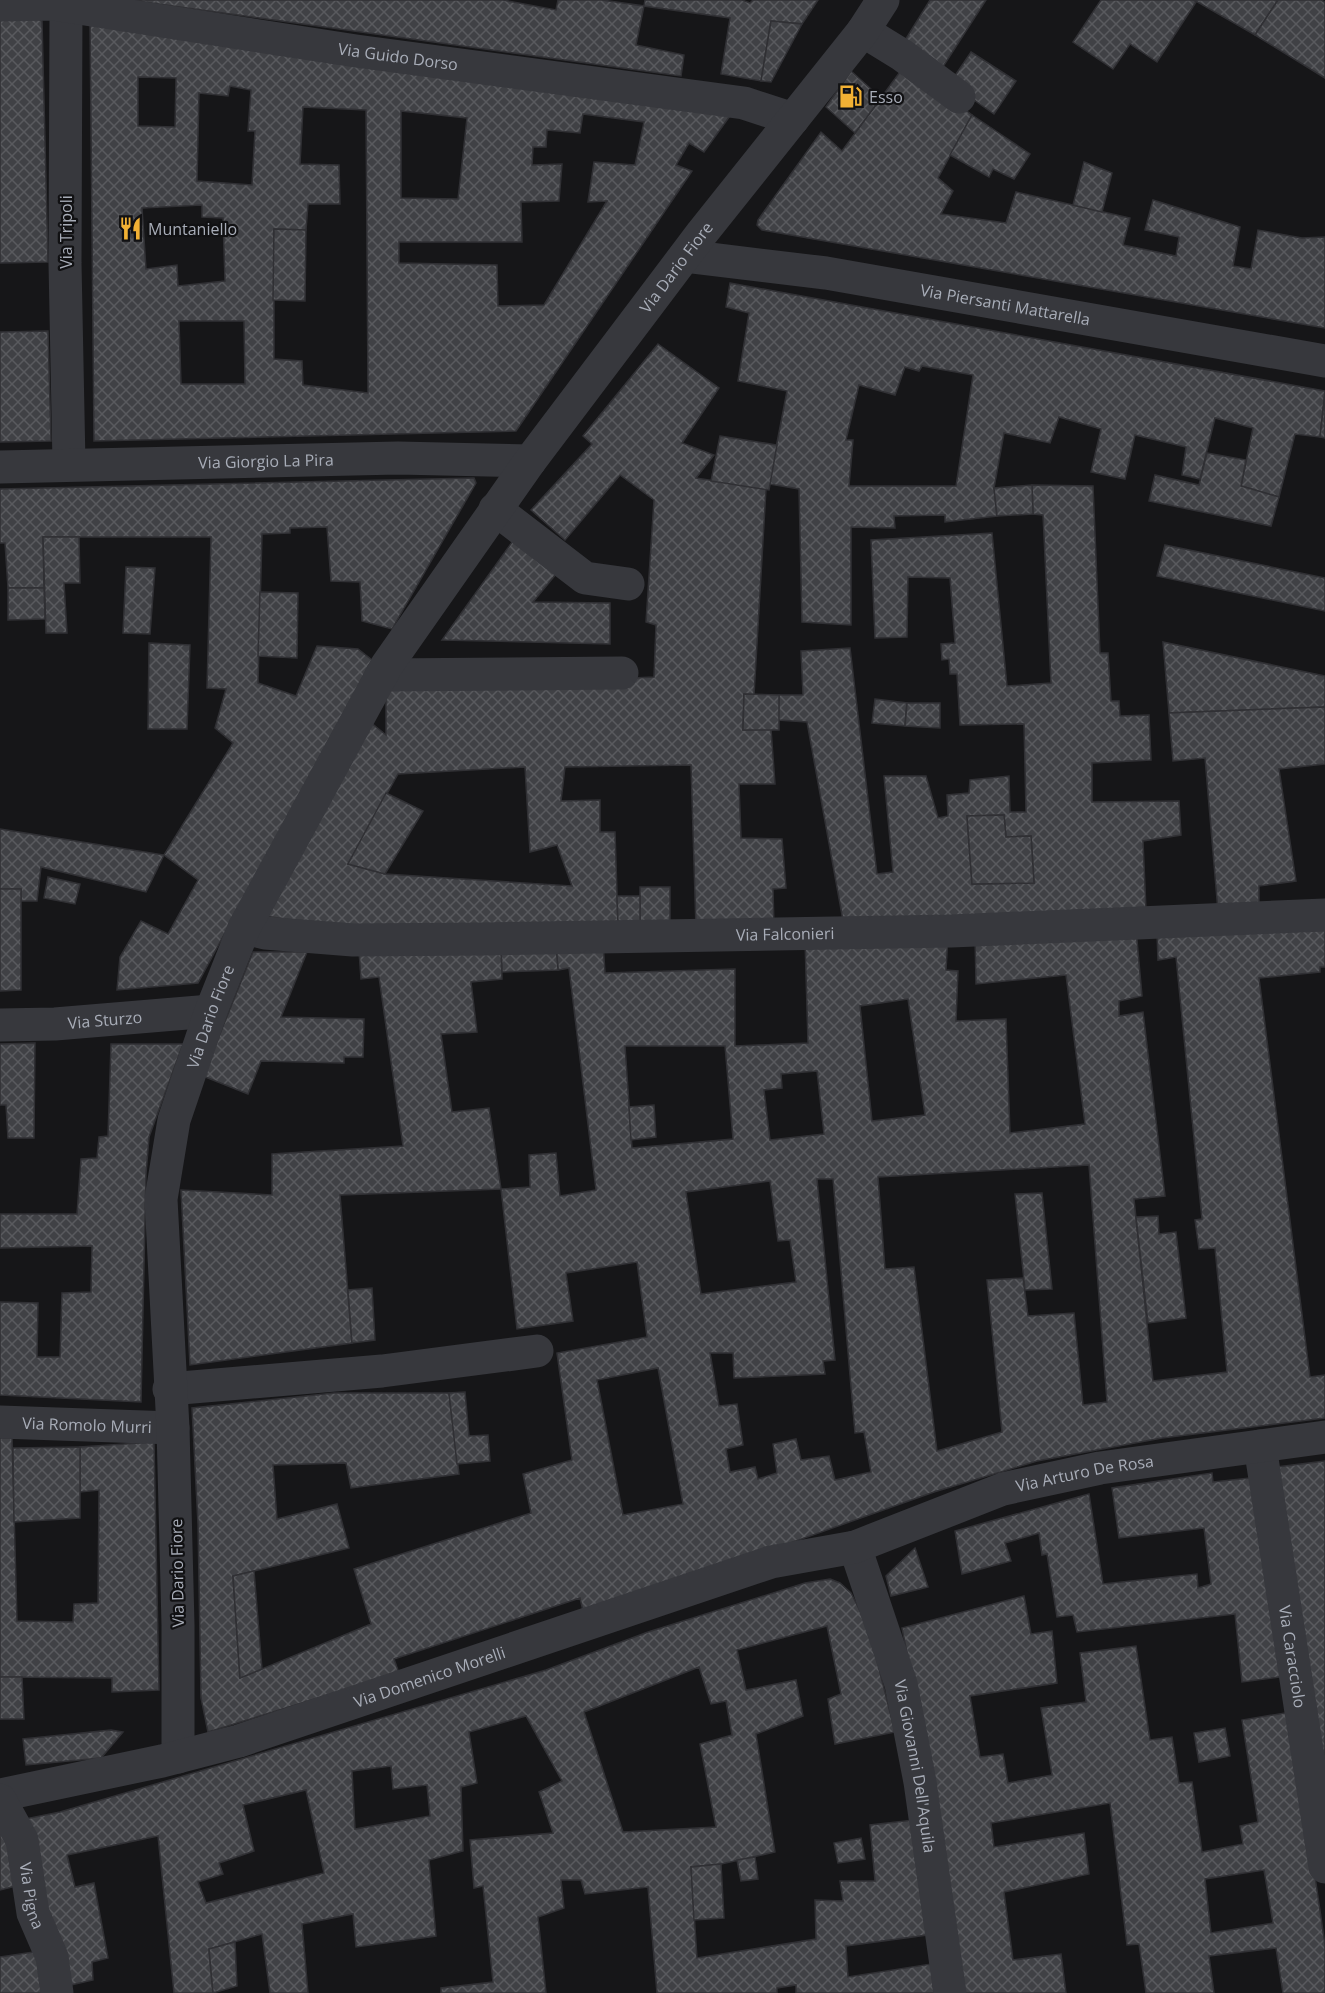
<svg xmlns="http://www.w3.org/2000/svg" width="1325" height="1993" viewBox="0 0 1325 1993" font-family="'Open Sans',sans-serif">
  <defs>
    <pattern id="building-cross-hatch" width="8" height="8" patternUnits="userSpaceOnUse" patternTransform="scale(1.5)"><rect width="8" height="8" fill="#404145"/><path d="M0 0l8 8M0 8l8-8" fill="none" stroke="#595a5e"/></pattern>
  </defs>
  <rect width="100%" height="100%" fill="#161618"/>
  <!-- building -->
  <g fill="url(#building-cross-hatch)" stroke="#303034" stroke-width="1.5" fill-rule="evenodd">
    <polygon points="129,0 503,0 556,10 558,0 602,0 644,6 636,45 684,55 681,76"/>
    <polygon points="645,0 742,0 750,3 753,0 818,0 802,24 771,21 761,81 721,74 730,18 644,6"/>
    <polygon points="930,0 986,0 939,73 902,45"/>
    <polygon points="1101,0 1194,0 1196,2 1157,62 1130,44 1113,69 1073,42"/>
    <polygon points="1194,0 1278,0 1255,35"/>
    <polygon points="1278,0 1321,0 1325,2 1325,78 1255,35"/>
    <polygon points="34,16 42,21 48,262 0,263 0,18"/>
    <path d="M90 21 732 113 704 152 689 143 676 165 692 171 516 431 94 441ZM138 77 176 78 175 127 138 126ZM230 86 251 90 248 131H255L252 185 197 181 199 93 228 96ZM303 107 366 110 368 393 303 385 302 361 274 359V229L306 230 308 204H340L339 165 300 164ZM401 111 467 118 458 199 401 198ZM583 114 644 122 635 165 594 162 588 202 607 201 544 305 498 306 497 265 399 263V242H522L521 202 559 201 562 164 532 165 533 147H546L547 130 580 133ZM202 205V217L223 218 225 281 178 286 177 265 146 269 142 208ZM179 321H244L245 384H181Z"/>
    <polygon points="771,21 802,24 771,82 761,81"/>
    <polygon points="971,52 1016,81 994,114 950,83"/>
    <polygon points="905,65 972,115 938,178 953,191 941,214 1006,223 1016,192 1130,218 1123,245 1176,256 1179,237 1145,230 1153,200 1240,227 1233,266 1251,269 1258,230 1302,238 1325,237 1325,328 762,230 757,225 758,220 821,132 842,151"/>
    <polygon points="851,71 881,98 855,133 826,107"/>
    <polygon points="972,115 1030,154 1014,179 993,169 989,177 950,155"/>
    <polygon points="1084,162 1112,173 1102,212 1073,205"/>
    <polygon points="274,229 306,230 305,301 273,300"/>
    <path d="M730 283 1325 391 1320 437 1295 434 1279 497 1241 486 1253 428 1215 418 1200 479 1182 475 1186 447 1135 435 1125 479 1091 472 1101 429 1059 417 1050 443 1004 433 994 488 997 516 945 522V515L894 516 895 528 851 527V625L802 622 799 489 769 484 787 391 738 381 749 313 726 307ZM922 366 973 375 956 486H849L853 440H846L859 385 895 395 905 367 919 371Z"/>
    <polygon points="48,331 51,441 0,442 0,332"/>
    <path d="M658 344 719 388 682 443 714 455 696 478 766 489 754 695 744 694 743 730 771 729 775 784H739L741 838 782 839 786 888 773 889 774 927 696 929 691 765 565 767 561 801 600 800V832H615L618 924 343 928 265 916 370 722 386 735V689L654 677 656 625 646 622 654 500 620 475 565 540 531 510 592 444 583 436ZM525 767 530 852 557 845 572 886 385 874 348 864 398 774Z"/>
    <polygon points="1325,394 1325,438 1320,437"/>
    <polygon points="720,436 777,445 769,490 711,481"/>
    <polygon points="1207,453 1246,460 1241,486 1279,497 1271,526 1149,501 1155,475 1199,485"/>
    <polygon points="474,478 476,483 392,629 362,621 360,582 331,581 327,527 290,528 290,533 262,534 258,683 296,696 317,646 358,649 372,660 198,983 117,990 120,957 141,921 168,934 198,880 164,855 233,743 215,728 226,689 207,688 211,537 43,537 44,588 8,588 5,543 0,543 0,489"/>
    <path d="M1032 485 1093 486 1100 653H1108L1111 701H1119L1120 716 1149 715 1151 760 1092 763V802L1179 801 1181 835 1143 841 1146 910 844 926 807 722 778 720 779 695H803L801 651 850 648 877 874 893 872 884 776H926L938 818 948 816 947 795 969 793 970 780 1009 776 1010 812H1026L1024 724 960 725 957 674H950L949 659 942 660 941 644 955 643 950 578 908 577 907 637 875 638 871 540 992 533 1007 686 1051 683 1043 515 1033 514ZM1004 815 1006 837 1031 836 1034 883 972 884 967 816Z"/>
    <polygon points="1032,485 1033,514 997,516 994,488"/>
    <polygon points="520,531 561,568 533,602 610,603 610,644 442,640"/>
    <polygon points="43,537 79,537 80,583 64,583 67,633 46,633"/>
    <polygon points="1165,545 1325,578 1325,611 1157,576"/>
    <polygon points="126,567 155,568 150,634 123,633"/>
    <polygon points="8,588 44,588 45,619 8,620"/>
    <polygon points="260,592 298,593 297,658 258,656"/>
    <polygon points="1163,642 1325,676 1325,707 1169,713"/>
    <polygon points="149,643 190,645 187,729 148,729"/>
    <polygon points="744,694 779,695 779,730 743,730"/>
    <polygon points="875,699 907,703 905,726 872,723"/>
    <polygon points="907,703 940,703 940,728 905,726"/>
    <polygon points="1325,707 1325,764 1279,769 1296,881 1259,886 1259,908 1218,911 1205,758 1173,761 1169,713"/>
    <polygon points="386,793 423,811 385,874 348,864"/>
    <polygon points="1004,815 1006,837 1031,836 1034,883 972,884 967,816"/>
    <polygon points="0,829 164,855 146,892 41,867 37,901 21,901 21,889 0,889"/>
    <polygon points="48,877 80,884 75,904 44,898"/>
    <polygon points="640,887 670,887 670,924 640,925"/>
    <polygon points="0,889 21,889 21,990 0,991"/>
    <polygon points="617,896 640,896 640,925 618,924"/>
    <path d="M1325 927V967H1320V972L1259 978 1310 1377 1325 1375V1418L1162 1438 1037 1461 934 1492 731 1564 583 1611 580 1598 394 1659 399 1673 208 1732 201 1698 198 1524 192 1408 334 1393H449L459 1474 351 1488 346 1463 273 1465 277 1519 337 1504 349 1548 233 1576 240 1678 371 1624 354 1569 531 1513 523 1474 572 1460 557 1353 647 1337 637 1262 566 1273 573 1321 517 1329 501 1189 530 1187 529 1155 556 1153 560 1196 596 1190 569 968 558 970 556 945 603 942 605 973 735 969V1046L808 1043 805 940 948 935 946 970 958 971 956 1021 1006 1019 1010 1133 1085 1124 1066 975 976 984 975 936 1136 929 1142 996 1119 1001V1016L1143 1012 1165 1196 1134 1199 1153 1381 1227 1372 1215 1248 1199 1249 1195 1220 1202 1219 1176 957 1158 960 1157 933ZM908 999 925 1115 872 1121 860 1006ZM625 1046H725L733 1139 632 1148ZM817 1071 824 1134 770 1140 764 1090 782 1088 781 1074ZM1089 1165 1107 1402 1083 1405 1074 1313 1028 1316 1023 1278 987 1280 1002 1432 937 1451 914 1267 885 1269 878 1177ZM817 1179H833L855 1433 864 1432 871 1472 835 1480 829 1456 801 1460 796 1439 773 1444 777 1473 758 1479 755 1467 730 1472 726 1449 743 1445 737 1404 719 1406 710 1353H733L734 1378 825 1374 823 1361 835 1360ZM770 1181 778 1241 790 1240 796 1282 701 1294 686 1192ZM658 1368 683 1504 623 1515 597 1380Z"/>
    <polygon points="556,945 558,970 502,972 501,948"/>
    <polygon points="501,948 502,979 471,982 477,1032 441,1034 452,1112 489,1108 501,1189 340,1195 352,1343 190,1365 181,1190 272,1195 272,1154 403,1146 379,977 361,979 359,951"/>
    <polygon points="253,952 307,952 281,1017 364,1019 363,1057 344,1057 344,1063 261,1061 248,1094 203,1076"/>
    <polygon points="35,1043 34,1138 8,1138 6,1105 0,1105 0,1044"/>
    <polygon points="111,1044 183,1044 149,1137 146,1174 141,1402 0,1395 0,1302 38,1303 37,1357 60,1357 62,1293 91,1292 92,1246 0,1248 0,1214 77,1214 81,1159 97,1158 99,1137 108,1136"/>
    <polygon points="654,1105 656,1137 631,1140 629,1107"/>
    <polygon points="1042,1193 1052,1289 1025,1290 1015,1194"/>
    <polygon points="1158,1216 1159,1234 1176,1232 1186,1318 1148,1323 1136,1217"/>
    <polygon points="372,1288 375,1340 352,1343 348,1290"/>
    <polygon points="465,1392 469,1436 488,1435 490,1461 457,1464 449,1393"/>
    <polygon points="0,1438 12,1438 17,1621 73,1622 74,1604 98,1603 99,1490 80,1492 80,1447 154,1442 159,1690 112,1692 112,1678 0,1677"/>
    <polygon points="80,1447 80,1518 14,1522 13,1448"/>
    <polygon points="1325,1461 1325,1799 1277,1467"/>
    <polygon points="1212,1473 1213,1482 1259,1477 1287,1676 1242,1682 1235,1614 1077,1632 1073,1615 1057,1617 1047,1554 1042,1555 1039,1533 1005,1543 1011,1561 962,1574 955,1531 1089,1494 1103,1584 1197,1574 1198,1588 1211,1584 1204,1528 1119,1538 1112,1488"/>
    <polygon points="915,1548 928,1587 891,1596 886,1576"/>
    <polygon points="254,1571 262,1669 240,1678 233,1576"/>
    <path d="M830 1579 840 1583 851 1593 861 1613 875 1653 895 1732 835 1744 828 1699 841 1694 827 1626 737 1650 746 1690 796 1680 803 1716 756 1734 775 1852 721 1864 691 1867 697 1958 816 1939 815 1900 843 1901 840 1881H875L870 1825 914 1820 927 1935 846 1946 848 1977 931 1964 934 1993H796V1985L777 1988V1993H657L648 1887 585 1894 581 1880H561L564 1908 538 1917 546 1993H441V1988L493 1982 483 1886 474 1888 470 1840 553 1833 539 1792 562 1781 526 1716 469 1732 477 1783 461 1787 463 1851 429 1860 436 1936 356 1947 353 1914 302 1924 308 1993H270L262 1934 209 1949 213 1993H174L158 1836 67 1855 75 1887 94 1883 108 1958 92 1962 93 1980 62 1987 25 1819 60 1812 546 1670 648 1632 805 1583ZM699 1667 711 1704 726 1701 732 1735 700 1744 716 1827 623 1832 584 1712ZM391 1766 393 1789 427 1785 430 1816 355 1829 352 1771ZM306 1790 324 1873 206 1903 198 1882 223 1874 219 1863 254 1851 243 1805Z"/>
    <path d="M1024 1596 1031 1634 1052 1631 1057 1683 970 1696 980 1757 1003 1754 1008 1783 1052 1775 1041 1708 1086 1702 1080 1653 1136 1646 1150 1740 1172 1737 1179 1783 1192 1782 1202 1852 1243 1844 1240 1826 1258 1822 1242 1720 1291 1712 1325 1945V1993H1283L1276 1948 1209 1956 1214 1993H1146L1139 1944 1127 1945 1110 1803 991 1823 994 1847 1084 1833 1089 1874 1004 1892 1013 1960 1061 1954 1066 1993H961L941 1824 902 1628ZM1264 1870 1273 1923 1211 1933 1205 1879Z"/>
    <polygon points="0,1677 22,1677 24,1719 0,1719"/>
    <polygon points="1225,1728 1230,1756 1199,1762 1194,1733"/>
    <polygon points="111,1730 123,1732 101,1758 26,1765 23,1739"/>
    <polygon points="0,1817 24,1884 0,1890"/>
    <polygon points="861,1838 865,1859 838,1863 834,1843"/>
    <polygon points="755,1857 758,1879 741,1881 737,1860"/>
    <polygon points="721,1864 724,1918 694,1920 691,1867"/>
    <polygon points="235,1942 237,1986 213,1993 209,1949"/>
    <polygon points="40,1951 51,1993 0,1993 0,1957"/>
  </g>
  <g fill="none" stroke-linecap="round" stroke-linejoin="round">
    <!-- street -->
    <g stroke="#37383d" stroke-width="33">
      <polyline points="64,0 66,8 65,263 69,464"/>
      <path id="s1" d="M0 5 53 4 356 51 744 103 793 119"/>
      <polyline points="863,31 902,55 959,97"/>
      <path id="s2" d="M685 256 826 273 1325 361"/>
      <path id="s3" d="M0 467 398 458 530 461"/>
      <polyline points="495,509 585,578 628,584"/>
      <polyline points="381,675 622,673"/>
      <path id="s4" d="M244 928 265 933 353 940 484 939 951 931 1325 915"/>
      <path id="s5" d="M0 1025 55 1024 211 1011"/>
      <polyline points="169,1389 382,1371 537,1351"/>
      <path id="s6" d="M0 1422 173 1428"/>
      <path id="s7" d="M1260 1446 1325 1867"/>
      <path id="s8" d="M855 1547 901 1684 920 1782 950 1993"/>
      <path id="s9" d="M178 1757V1625L173 1428 161 1199 174 1120 211 1011 244 928 387 665 530 461 702 233 863 31 883 0"/>
      <path id="s10" d="M0 1795 162 1761 239 1741 771 1562 855 1547 1003 1489 1100 1468 1325 1437"/>
      <path id="s11" d="M0 1800 22 1840 33 1913 52 1957 57 1993"/>
    </g>
  </g>
  <!-- icons -->
  <defs>
    <symbol id="fuel-bare" viewBox="-9 -9 18 18"><path d="M-5.5-6h7V0h2V4h1.3V-2.5L3-4.5l.8-.8L6-3V5H2.5V1h-1V6h-7ZM-4.2-4.7v3.2H.2V-4.7Z" fill="#f2b134" stroke="#111113" stroke-width="2.5" paint-order="stroke"/></symbol>
    <symbol id="restaurant-bare" viewBox="-9 -9 18 18"><path d="M-5-6h1v4h1v-4h1v4h1v-4h1v5L-1.5 .5V6h-2V.5L-5-1ZM5-6V6H3V1.5H1.5Q1.5-4 5-6Z" fill="#f2b134" stroke="#111113" stroke-width="2.5" paint-order="stroke"/></symbol>
  </defs>
  <g fill-rule="evenodd">
    <use href="#fuel-bare" x="834" y="80" width="33" height="33"/>
    <use href="#restaurant-bare" x="114" y="212" width="33" height="33"/>
  </g>
  <g text-anchor="middle" dominant-baseline="central" stroke-width="4.5" stroke-linejoin="round" paint-order="stroke">
    <!-- street labels -->
    <g font-size="16" fill="#a8adb8" stroke="#111113">
      <text stroke="none"><textPath href="#s1" startOffset="402">Via Guido Dorso</textPath></text>
      <text transform="translate(66 232) rotate(-90)">Via Tripoli</text>
      <text stroke="none"><textPath href="#s9" startOffset="1634">Via Dario Fiore</textPath></text>
      <text stroke="none"><textPath href="#s2" startOffset="324">Via Piersanti Mattarella</textPath></text>
      <text stroke="none"><textPath href="#s3" startOffset="266">Via Giorgio La Pira</textPath></text>
      <text stroke="none"><textPath href="#s4" startOffset="542">Via Falconieri</textPath></text>
      <text stroke="none"><textPath href="#s9" startOffset="748">Via Dario Fiore</textPath></text>
      <text stroke="none"><textPath href="#s5" startOffset="105">Via Sturzo</textPath></text>
      <text stroke="none"><textPath href="#s6" startOffset="87">Via Romolo Murri</textPath></text>
      <text stroke="none"><textPath href="#s10" startOffset="1134">Via Arturo De Rosa</textPath></text>
      <text transform="translate(177 1573) rotate(-91)">Via Dario Fiore</text>
      <text stroke="none"><textPath href="#s7" startOffset="213">Via Caracciolo</textPath></text>
      <text stroke="none"><textPath href="#s10" startOffset="446">Via Domenico Morelli</textPath></text>
      <text stroke="none"><textPath href="#s8" startOffset="228">Via Giovanni Dell'Aquila</textPath></text>
      <text stroke="none"><textPath href="#s11" startOffset="102">Via Pigna</textPath></text>
    </g>
    <!-- poi labels -->
    <g font-size="16" fill="#a8adb8" stroke="#111113" text-anchor="start">
      <text x="869" y="97">Esso</text>
      <text x="148" y="229">Muntaniello</text>
    </g>
  </g>
</svg>
